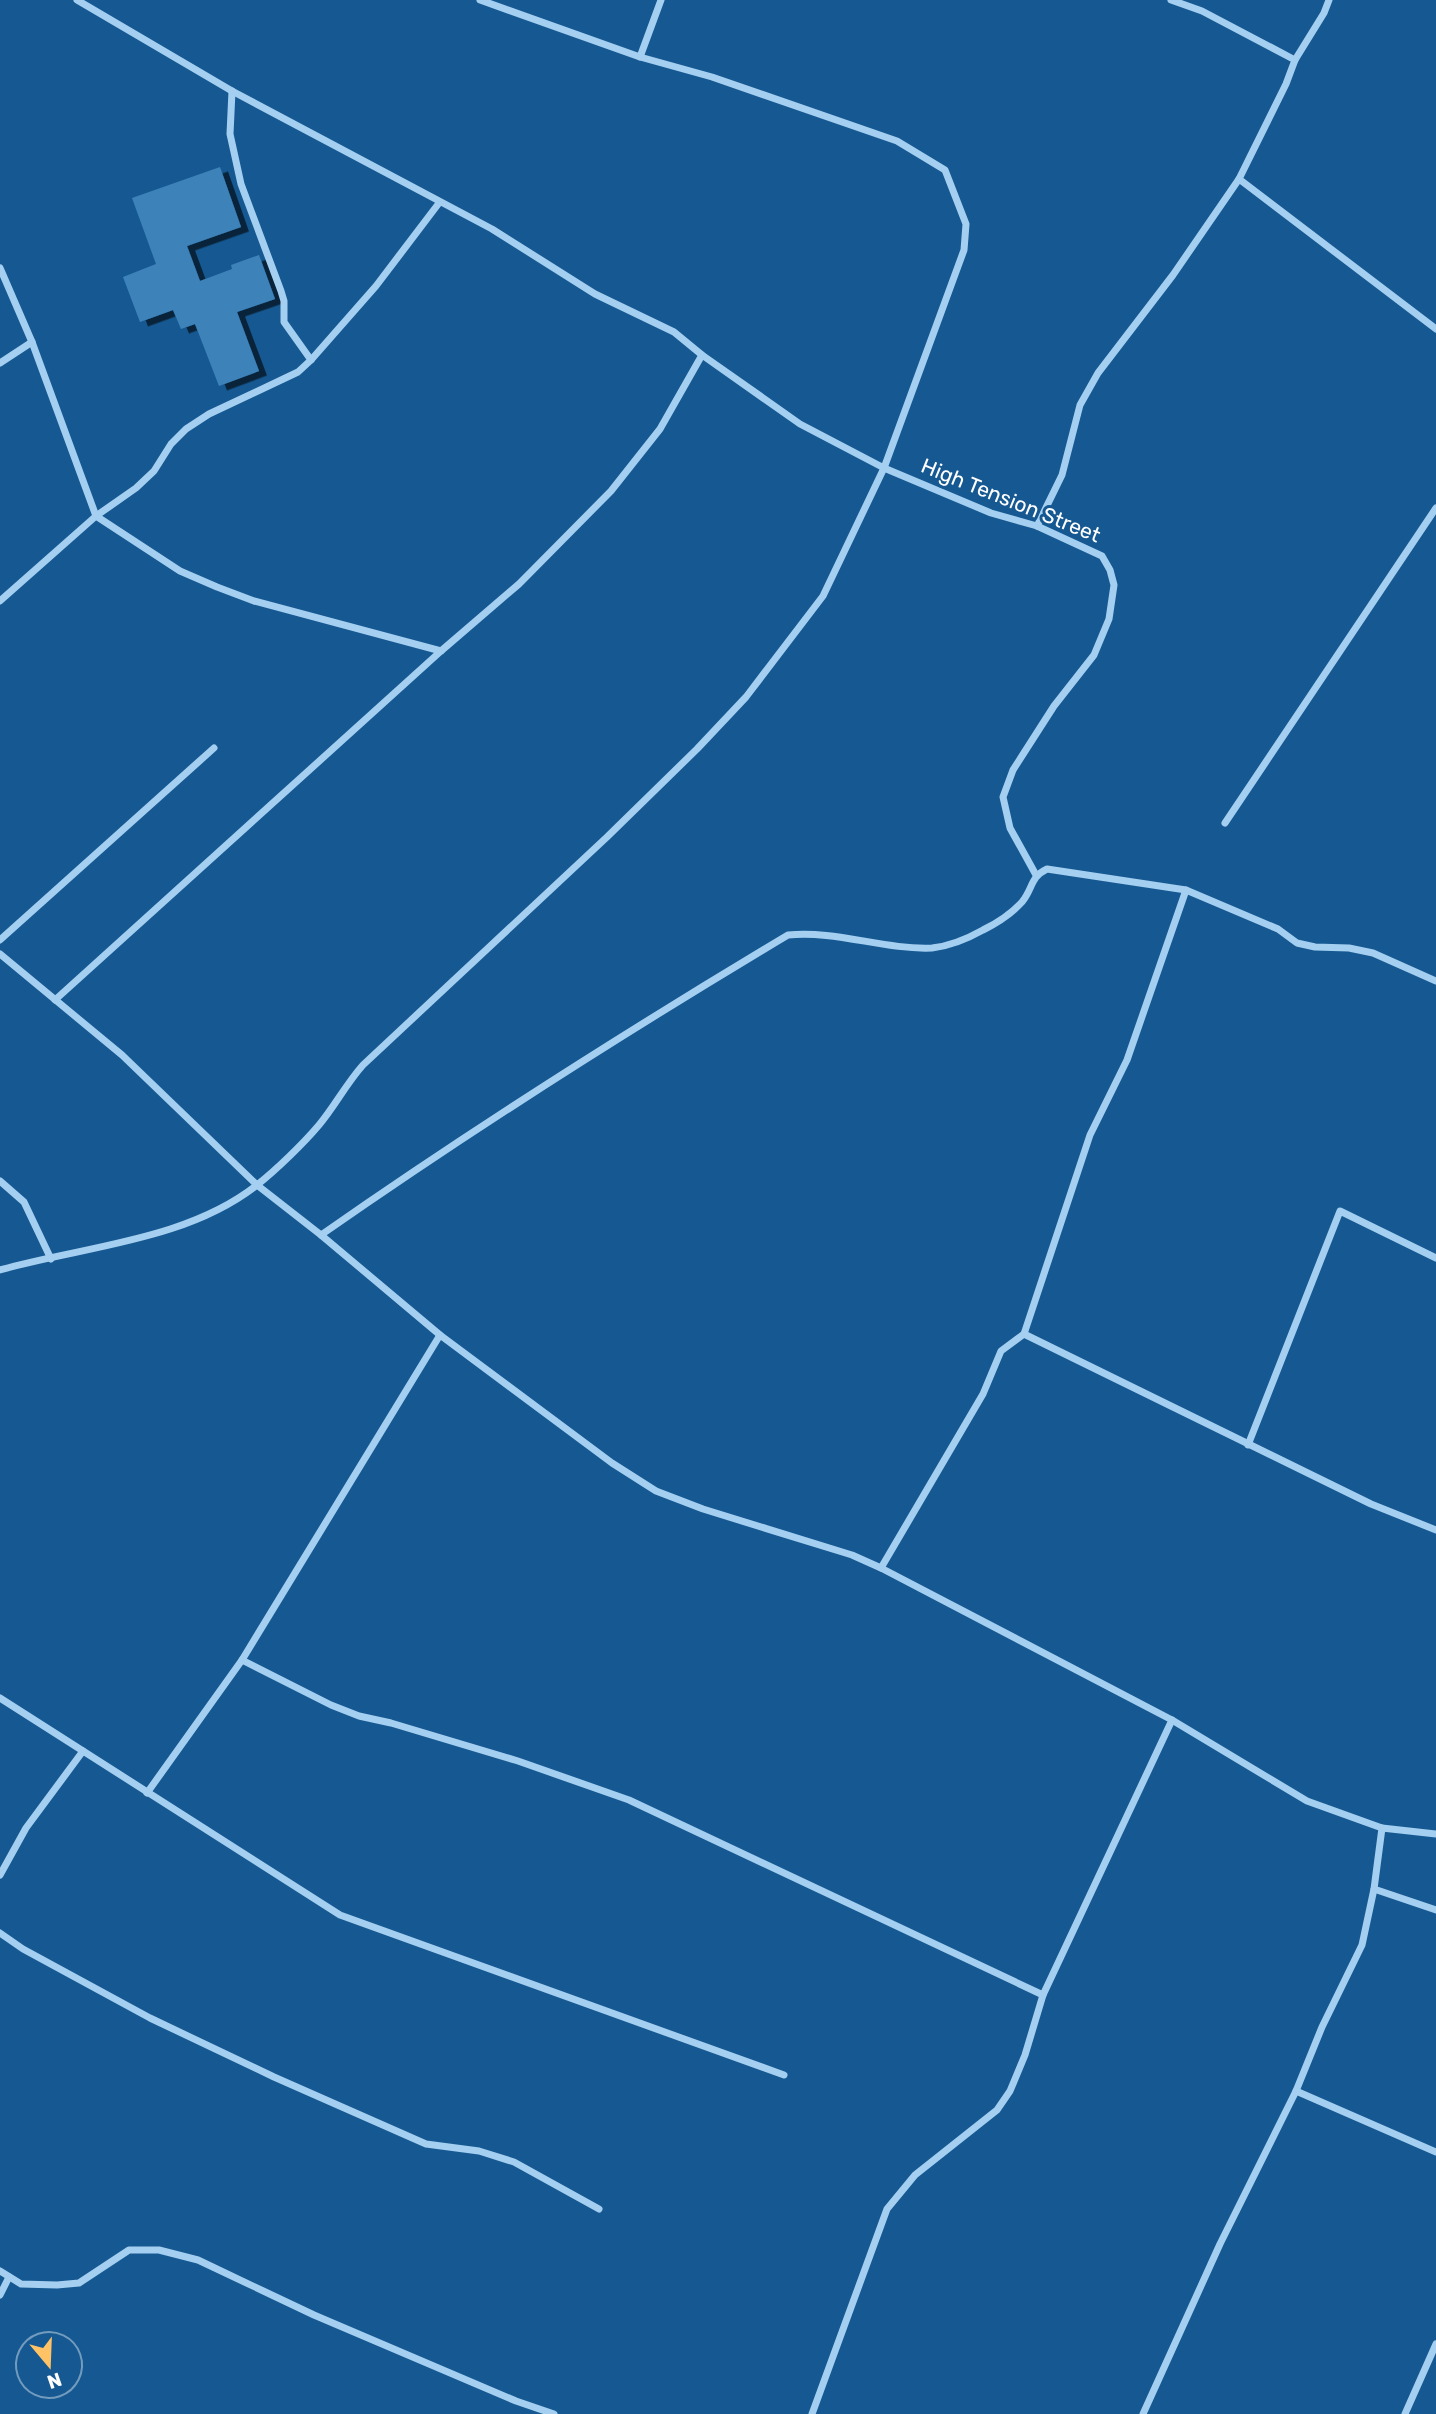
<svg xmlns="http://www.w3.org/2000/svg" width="1436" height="2414" viewBox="0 0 1436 2414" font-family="Rubik,sans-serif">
  <defs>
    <filter id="shadow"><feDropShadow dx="8" dy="4.5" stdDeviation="0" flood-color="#0009"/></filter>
  </defs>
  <rect width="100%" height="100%" fill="#165992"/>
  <!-- building -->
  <polygon fill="#3e83ba" filter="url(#shadow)" points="220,167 241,227 187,246 200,281 232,269 231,265 259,255 275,299 237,312 259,371 219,386 195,324 181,329 173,310 140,322 123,277 156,264 132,198"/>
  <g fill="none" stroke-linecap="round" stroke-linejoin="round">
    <!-- minor -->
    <g stroke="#a4cff1" stroke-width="7">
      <polyline points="77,0 232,91 492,229 595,294 674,332 702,355 800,424 884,468 991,513 1037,526 1102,556 1110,570 1114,585 1109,619 1094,655 1054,706 1013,770 1003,797 1010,828 1036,875"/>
      <polyline points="1171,0 1202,11 1295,60 1286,84 1239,179 1436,329"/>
      <polyline points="640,57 661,0"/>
      <polyline points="1295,60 1324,13 1329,0"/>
      <polyline points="232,91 230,134 241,184 281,291 284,301 284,322 311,360"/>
      <polyline points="0,268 32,342 96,516 180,571 217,587 254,601 441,651"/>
      <polyline points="0,363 32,342"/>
      <polyline points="1037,526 1062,475 1080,405 1098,373 1173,275 1239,179"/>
      <polyline points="0,601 96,516 136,488 154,471 171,444 186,429 209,414 298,372 311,360 376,286 439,203"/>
      <polyline points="1225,823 1436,508"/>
      <polyline points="0,940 214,748"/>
      <polyline points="0,954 122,1055 257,1185 321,1235 440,1335 612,1463 656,1491 703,1509 852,1555 881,1568 1172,1720 1307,1801 1382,1828 1374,1889 1436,1910"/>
      <polyline points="55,1000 441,651 519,584 611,491 660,429 702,355"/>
      <polyline points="0,1181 24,1202 51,1259"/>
      <path d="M321 1235C473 1129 629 1030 788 935 836 930 884 950 932 948 950 946 967 939 983 930 995 924 1012 913 1022 902 1033 889 1030 877 1047 869L1186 890 1278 929 1297 943 1315 947 1349 948 1373 953 1436 981"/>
      <path d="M0 1270C84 1246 186 1241 257 1185 276 1170 303 1144 319 1125 335 1106 346 1084 363 1065L607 837 697 749 746 697 823 596 884 468 964 250 966 224 945 170 897 141 712 77 640 57 480 0"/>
      <polyline points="1024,1334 1371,1504 1436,1530"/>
      <polyline points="1248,1445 1340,1211 1436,1258"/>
      <polyline points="881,1568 983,1394 1001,1351 1024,1334 1090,1135 1127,1060 1186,890"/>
      <polyline points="242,1660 331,1705 359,1716 391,1723 518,1761 629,1800 1043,1995"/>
      <polyline points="0,1698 340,1915 784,2075"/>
      <polyline points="147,1793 242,1660 440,1335"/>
      <polyline points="1382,1828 1436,1834"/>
      <polyline points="0,1875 26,1828 83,1751"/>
      <polyline points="0,1933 23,1949 150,2018 274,2077 426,2144 479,2151 514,2162 599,2209"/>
      <polyline points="1296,2091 1436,2152"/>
      <polyline points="0,2271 21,2284 57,2285 79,2283 129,2250 159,2250 198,2260 314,2315 516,2401 554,2414"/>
      <polyline points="0,2295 9,2277"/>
      <polyline points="812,2414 887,2209 915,2175 997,2110 1010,2091 1025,2055 1043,1995 1172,1720"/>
      <polyline points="1143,2414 1220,2244 1296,2091 1322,2027 1362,1945 1374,1889"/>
      <polyline points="1405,2414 1436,2344"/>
    </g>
  </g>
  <g text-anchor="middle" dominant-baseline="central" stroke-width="6" stroke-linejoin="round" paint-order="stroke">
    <!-- street labels -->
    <g font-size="21" fill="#fff" stroke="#165992">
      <text transform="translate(1011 500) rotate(22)">High Tension Street</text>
    </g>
  </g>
  <!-- north arrow -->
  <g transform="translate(49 2365) rotate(161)"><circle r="33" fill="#165992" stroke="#739bbe" stroke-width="2"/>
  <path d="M0-5L12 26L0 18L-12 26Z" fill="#ffc264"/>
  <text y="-10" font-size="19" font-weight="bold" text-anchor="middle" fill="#ffffff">N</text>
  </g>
</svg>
